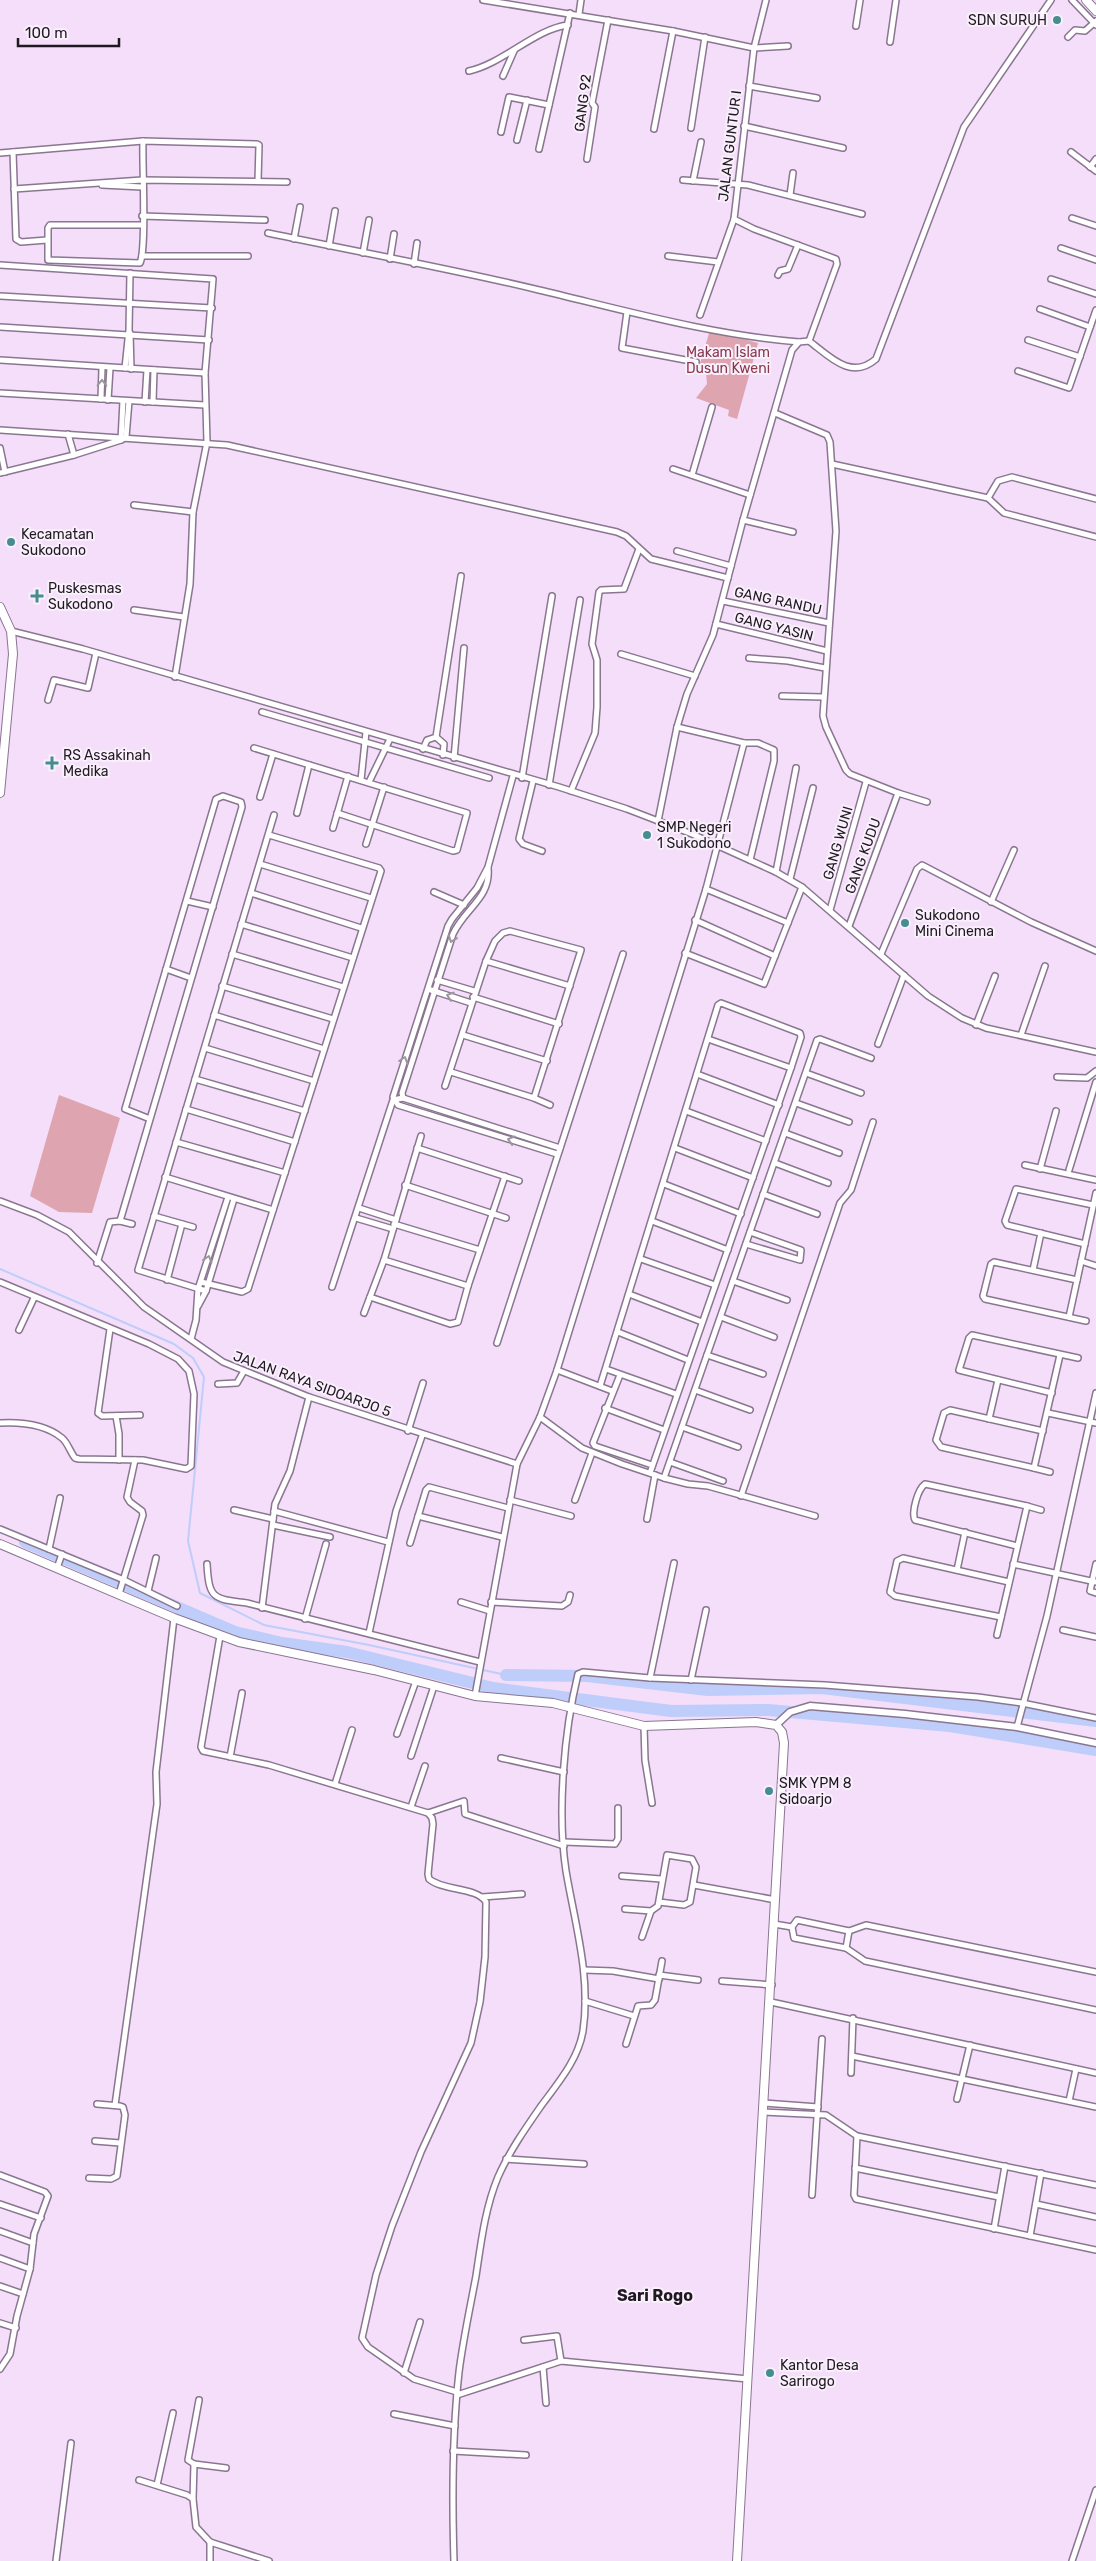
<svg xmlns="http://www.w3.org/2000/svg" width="1096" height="2561" viewBox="0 0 1096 2561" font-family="Rubik,sans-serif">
  <rect width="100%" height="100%" fill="#f4defa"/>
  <!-- green -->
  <g fill="#dea5b0">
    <polygon points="710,330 758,343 737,419 728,416 729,410 696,398 707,384 706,373 698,370"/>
    <polygon points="59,1095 120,1118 92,1213 59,1212 30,1196"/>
  </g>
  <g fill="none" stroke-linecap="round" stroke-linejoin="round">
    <!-- stream -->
    <polyline stroke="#becdfa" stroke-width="2" points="0,1269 174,1344 193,1358 204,1377 188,1541 200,1593 264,1625 369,1645 506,1675"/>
    <!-- river -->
    <g stroke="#becdfa" stroke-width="12">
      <polyline points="25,1542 235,1632 282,1643 347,1652 493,1688 671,1711 768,1710 950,1726 1096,1750"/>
      <polyline points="506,1675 587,1676 708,1690 822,1688 1096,1721"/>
    </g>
    <defs>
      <g id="minor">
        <polyline points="483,0 673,31 754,48 788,46"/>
        <polyline points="766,0 754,48 734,219 754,229 836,259 837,264 809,341"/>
        <polyline points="1072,0 1096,25"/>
        <polyline points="579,14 581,0"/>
        <polyline points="856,26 860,0"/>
        <polyline points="1068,37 1075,30 1085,31 1096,21"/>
        <polyline points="890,42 896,0"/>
        <path d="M469 71C504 63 535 29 568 25"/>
        <polyline points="503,76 514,51"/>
        <polyline points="749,86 817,98"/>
        <polyline points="744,126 843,148"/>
        <polyline points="691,128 705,37"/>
        <polyline points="654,129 673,31"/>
        <polyline points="501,132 509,97 549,105"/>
        <polyline points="517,140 527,100"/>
        <polyline points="539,149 570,13"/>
        <polyline points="13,152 16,239 21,242 47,240"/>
        <polyline points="1071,152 1096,171"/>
        <polyline points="0,153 143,141 257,144 259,145 258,181"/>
        <polyline points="587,159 595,107 592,103 608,20"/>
        <polyline points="1090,167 1096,159"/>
        <polyline points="683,180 748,185 862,214"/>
        <polyline points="693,181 701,142"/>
        <polyline points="102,185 142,187"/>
        <polyline points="14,189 142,180 287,182"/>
        <polyline points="790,195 793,173"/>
        <polyline points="142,216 265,220"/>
        <polyline points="1072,218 1096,226"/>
        <path d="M142 225H50L48 228V260L140 263C147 248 142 163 143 141"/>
        <path d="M268 233C358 252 449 268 539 290 624 310 711 335 799 342"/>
        <polyline points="294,239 300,207"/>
        <polyline points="329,246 335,211"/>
        <polyline points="1061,248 1096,260"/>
        <polyline points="363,253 369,220"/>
        <polyline points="142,256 248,256"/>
        <polyline points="668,256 718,262"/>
        <polyline points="390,259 394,234"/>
        <polyline points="414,264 417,243"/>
        <polyline points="0,265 213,279 205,373 207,442 193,512 190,584 175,677"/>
        <polyline points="778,275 780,271 788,269 798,245"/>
        <polyline points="1051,279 1096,294"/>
        <polyline points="0,296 212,308"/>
        <polyline points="1040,309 1090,327"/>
        <polyline points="627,312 622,348 696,362"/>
        <polyline points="700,315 734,219"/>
        <polyline points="0,327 209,340"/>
        <polyline points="130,333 131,369"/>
        <polyline points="1028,340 1080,357"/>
        <polyline points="0,360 205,373"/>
        <polyline points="125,368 129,330 130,273"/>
        <polyline points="1018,371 1069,388 1096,310"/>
        <polyline points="0,393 205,405"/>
        <polyline points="101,399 102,367"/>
        <polyline points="108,400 110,368"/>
        <polyline points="145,402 147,370"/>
        <polyline points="153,402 154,370"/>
        <polyline points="775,413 827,435 830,442 836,531 823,716 826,727 846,770 850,774 898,793 927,802"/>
        <polyline points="0,430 227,445 617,532 626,536 651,559 728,578"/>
        <polyline points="68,434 74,455"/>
        <polyline points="121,440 123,401"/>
        <polyline points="0,448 5,472"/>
        <polyline points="832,464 988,498 1004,513 1096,537"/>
        <polyline points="673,469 750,495"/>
        <polyline points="0,473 74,455 121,440 126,437 129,401"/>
        <polyline points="692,475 712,407"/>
        <polyline points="988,498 998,481 1012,477 1096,499"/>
        <polyline points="134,505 193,512"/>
        <polyline points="743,520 793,532"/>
        <polyline points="677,551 731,566"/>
        <polyline points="723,601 829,623"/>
        <polyline points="134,610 184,617"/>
        <polyline points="716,624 827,651"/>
        <polyline points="11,631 83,649 559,787 627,809 692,834 776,872 802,887 928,996 962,1018 986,1028 1096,1052"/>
        <polyline points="621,654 695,676"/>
        <polyline points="749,658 788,661 825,668"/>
        <polyline points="782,696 823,697"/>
        <polyline points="48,700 54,680 88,688 96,653"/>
        <polyline points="262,712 489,778"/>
        <polyline points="677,727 744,743 758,743 774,750 774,761 750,860"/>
        <polyline points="436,737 444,744 443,755"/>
        <polyline points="254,748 467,813 457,850 453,851 337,813"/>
        <polyline points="423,749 427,740 436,737 461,576"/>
        <polyline points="454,758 464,648"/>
        <polyline points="513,776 488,867 477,888 452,919 448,926 393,1097 398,1105 557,1154"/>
        <polyline points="522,778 552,596"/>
        <polyline points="361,780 366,732"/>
        <polyline points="533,781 519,839 523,844 542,851"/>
        <polyline points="369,782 390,739"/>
        <polyline points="549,785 580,600"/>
        <polyline points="571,791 595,733 597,707 597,660 592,644 599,592 601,590 624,589 639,549"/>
        <polyline points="260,797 273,754"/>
        <polyline points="297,813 309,765"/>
        <path d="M658 821 677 727 687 694 713 635 743 520 792 350 799 342 809 341C829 356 851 381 876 359L964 127 1051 0"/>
        <polyline points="333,828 348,776"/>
        <polyline points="366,844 384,787"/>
        <polyline points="260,864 371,898"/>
        <polyline points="776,872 796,768"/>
        <polyline points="790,879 813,788"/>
        <polyline points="706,889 788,923"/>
        <polyline points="434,892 464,905"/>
        <polyline points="251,893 361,928"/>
        <polyline points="187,901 213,907"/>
        <polyline points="991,902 1014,850"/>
        <polyline points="830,910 866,782"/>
        <polyline points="695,920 775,956"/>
        <polyline points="241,924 353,958"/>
        <polyline points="849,926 898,793"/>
        <polyline points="685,953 764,984 802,887"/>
        <polyline points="232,954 343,987"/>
        <polyline points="881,954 917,869 922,865 1031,922 1096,951"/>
        <polyline points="486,961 570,986"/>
        <polyline points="166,969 191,978"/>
        <polyline points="437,980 474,991"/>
        <polyline points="222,986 333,1019"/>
        <polyline points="431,990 471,1003"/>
        <polyline points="473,997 559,1024"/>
        <polyline points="214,1015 324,1049"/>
        <polyline points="976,1025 995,976"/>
        <polyline points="463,1035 547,1061"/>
        <polyline points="1021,1035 1045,966"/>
        <polyline points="708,1039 791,1068"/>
        <polyline points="878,1044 904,975"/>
        <polyline points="205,1048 314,1081"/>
        <polyline points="806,1073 861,1093"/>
        <polyline points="697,1074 779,1105"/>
        <polyline points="1057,1077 1087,1078 1096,1071"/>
        <polyline points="195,1079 305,1111"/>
        <polyline points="445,1086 486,961 495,941 503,933 510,931 581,950 534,1098 451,1072"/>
        <path d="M403 1098 402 1093 453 934C465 908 491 898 488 868"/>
        <polyline points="534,1098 550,1105"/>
        <polyline points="796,1103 849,1122"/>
        <polyline points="186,1109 295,1142"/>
        <polyline points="686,1111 766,1141"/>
        <polyline points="785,1133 839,1153"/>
        <polyline points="176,1142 285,1173"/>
        <polyline points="417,1148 519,1181"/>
        <polyline points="675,1148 753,1178"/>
        <polyline points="775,1163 828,1183"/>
        <polyline points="1025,1165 1096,1180"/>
        <polyline points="1040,1169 1056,1111"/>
        <polyline points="1069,1170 1096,1082"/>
        <polyline points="165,1177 273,1210"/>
        <polyline points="664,1184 741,1214"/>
        <polyline points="405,1185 506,1218"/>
        <polyline points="763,1194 817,1214"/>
        <polyline points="0,1201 37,1215 69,1232 144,1307 223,1362 309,1397 517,1464"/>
        <polyline points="359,1208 396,1220"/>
        <polyline points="154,1216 193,1227"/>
        <polyline points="356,1218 393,1229"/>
        <polyline points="120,1221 242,807 241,802 223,796 216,799 125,1109 150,1119"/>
        <polyline points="652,1221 728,1250"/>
        <polyline points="394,1224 480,1250"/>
        <polyline points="746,1244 800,1260 801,1250 750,1232"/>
        <polyline points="1085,1244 1007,1225 1005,1221 1016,1189 1093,1205"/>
        <polyline points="641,1259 715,1285"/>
        <polyline points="384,1260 468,1286"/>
        <polyline points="1081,1261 1096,1266"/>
        <polyline points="97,1263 110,1222 120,1221 132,1224"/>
        <polyline points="1033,1270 1041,1233"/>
        <polyline points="167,1280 182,1224"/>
        <polyline points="1077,1280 994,1262 991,1264 983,1296 985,1299 1086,1321"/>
        <polyline points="733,1281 787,1300"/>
        <path d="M0 1282 149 1344 178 1359 189 1371 194 1394 191 1466 186 1469 143 1460 79 1459 75 1458C70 1452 68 1443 62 1438 45 1424 20 1422 0 1423"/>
        <polyline points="201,1282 242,1292 248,1289 381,871 379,868 269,835"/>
        <polyline points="332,1287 393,1100 403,1098 560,1148"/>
        <polyline points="206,1291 138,1270 274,815"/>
        <polyline points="629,1294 702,1322"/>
        <polyline points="370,1297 450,1324 458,1322 468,1286 505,1176"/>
        <polyline points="198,1306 206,1291 234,1199"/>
        <polyline points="364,1313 384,1260 421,1136"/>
        <polyline points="721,1317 774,1337"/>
        <polyline points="1069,1317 1096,1193"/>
        <polyline points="110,1329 98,1413 102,1416 140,1415"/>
        <polyline points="19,1330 34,1298"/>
        <polyline points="618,1332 688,1360"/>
        <polyline points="191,1339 196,1320 198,1289 228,1197"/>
        <polyline points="497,1343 623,954"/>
        <polyline points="707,1355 763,1374"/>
        <polyline points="606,1369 676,1394"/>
        <polyline points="557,1370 612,1391"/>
        <polyline points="620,1375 593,1443 595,1446 652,1465"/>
        <polyline points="218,1384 237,1383 244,1371"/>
        <polyline points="600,1386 718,1005 721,1003 800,1033 801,1037 791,1068 650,1473"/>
        <polyline points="695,1390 750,1410"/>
        <polyline points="1052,1393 959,1370 969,1338 972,1335 1078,1358"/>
        <polyline points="605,1408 664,1430"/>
        <polyline points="1048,1413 1096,1423"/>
        <polyline points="116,1416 119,1434 119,1460"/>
        <polyline points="540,1417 582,1448 622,1464 664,1478 688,1484 708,1486 815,1516"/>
        <polyline points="989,1419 998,1380"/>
        <polyline points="682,1427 738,1447"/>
        <polyline points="408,1431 423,1383"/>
        <polyline points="670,1462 723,1481"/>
        <polyline points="1034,1468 941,1447 936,1440 944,1413 950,1410 1043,1431"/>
        <polyline points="1050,1472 1034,1468 1060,1355"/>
        <polyline points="664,1478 817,1040 820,1039 871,1058"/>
        <polyline points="741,1496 840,1203 851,1190 873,1122"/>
        <polyline points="510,1500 571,1516"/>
        <polyline points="575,1500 592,1453"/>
        <polyline points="1027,1506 1041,1510"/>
        <polyline points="234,1510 273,1519"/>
        <polyline points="274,1511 388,1542"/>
        <polyline points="418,1516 502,1537"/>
        <polyline points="647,1519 655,1475"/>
        <polyline points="273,1525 330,1537"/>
        <polyline points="0,1529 124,1580 177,1606"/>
        <polyline points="410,1543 426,1490 429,1487 508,1508"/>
        <polyline points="49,1549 60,1498"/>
        <path d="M207 1564C209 1599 213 1599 247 1603L480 1662"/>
        <polyline points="1013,1564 1096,1582"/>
        <polyline points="1096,1564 1090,1591 1096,1593"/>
        <polyline points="57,1568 62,1554"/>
        <polyline points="957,1570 965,1532"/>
        <polyline points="148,1591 156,1558"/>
        <polyline points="119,1594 143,1515 142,1511 130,1502 127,1497 135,1460"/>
        <polyline points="461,1602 490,1611"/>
        <polyline points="491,1602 562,1606 568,1602 570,1595"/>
        <polyline points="262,1608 275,1504 290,1471 309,1397"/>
        <polyline points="1001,1617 895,1596 890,1592 897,1561 903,1558 1009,1582"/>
        <polyline points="305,1619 326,1544"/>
        <polyline points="1063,1630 1096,1637"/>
        <polyline points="369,1633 396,1511 422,1436"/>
        <path d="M997 1635 1027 1506 930 1485 925 1484C918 1489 911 1512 915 1520L1017 1546"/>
        <polyline points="220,1636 201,1747 203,1751 269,1765 428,1813 464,1801 465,1814 468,1815 564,1846"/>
        <polyline points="650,1678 674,1563"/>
        <polyline points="691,1680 706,1610"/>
        <polyline points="475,1696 517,1464 540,1417 557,1370 706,889 744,743"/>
        <polyline points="644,1726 645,1760 652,1803"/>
        <polyline points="1017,1727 1047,1616 1096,1393"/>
        <polyline points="397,1734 416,1681"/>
        <polyline points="411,1756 434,1686"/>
        <polyline points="230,1757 242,1693"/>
        <polyline points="501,1758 564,1772"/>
        <polyline points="335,1784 352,1730"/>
        <polyline points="411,1807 425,1766"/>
        <path d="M428 1813 432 1818 433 1824 428 1874 429 1879C443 1891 477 1887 486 1902L485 1957 480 2002 471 2043 421 2152 392 2226 376 2275 362 2338 368 2347 414 2379 457 2392"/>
        <polyline points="564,1842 615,1844 618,1839 618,1808"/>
        <polyline points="622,1876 661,1879"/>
        <polyline points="694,1885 776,1900"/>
        <polyline points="482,1897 522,1894"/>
        <polyline points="625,1909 651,1911 658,1906 667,1855 692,1859 696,1867 690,1902 684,1905 659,1902"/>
        <polyline points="774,1924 792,1927"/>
        <polyline points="642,1937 651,1911"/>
        <polyline points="846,1948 849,1931"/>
        <polyline points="584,1970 613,1971 659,1979"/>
        <polyline points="1096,1972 866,1925 849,1931 797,1920 792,1927 794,1938 846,1948 865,1961 1096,2010"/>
        <polyline points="659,1975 698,1980"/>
        <polyline points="722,1981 772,1985"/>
        <polyline points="585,2001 634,2016"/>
        <polyline points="771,2002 1096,2073"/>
        <polyline points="626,2044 638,2006 651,2005 655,2000 662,1961"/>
        <polyline points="852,2056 1096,2107"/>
        <polyline points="851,2073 853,2018"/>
        <polyline points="957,2099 970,2045"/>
        <polyline points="1069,2101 1076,2069"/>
        <polyline points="764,2103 818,2107"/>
        <polyline points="115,2105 157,1804 156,1772 174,1618"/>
        <polyline points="763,2112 826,2115 857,2136 1096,2185"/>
        <polyline points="857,2136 854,2195 856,2199 1096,2250"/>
        <polyline points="95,2141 120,2143"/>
        <polyline points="506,2159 584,2164"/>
        <polyline points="855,2168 999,2197"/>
        <polyline points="0,2175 45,2192 48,2196 34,2234 30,2269 17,2316 10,2354 0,2369"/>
        <polyline points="89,2178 111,2179 117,2176 125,2115 123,2107 120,2106 97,2104"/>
        <polyline points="812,2195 822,2039"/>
        <polyline points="0,2204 41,2218"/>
        <polyline points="1036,2204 1096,2217"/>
        <polyline points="994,2229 1005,2166"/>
        <polyline points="0,2231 33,2243"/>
        <polyline points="1030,2236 1041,2173"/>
        <polyline points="0,2258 30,2269"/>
        <polyline points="0,2286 23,2294"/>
        <polyline points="0,2323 16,2328"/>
        <polyline points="524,2340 557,2336 561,2361"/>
        <polyline points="543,2367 546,2403"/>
        <polyline points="404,2373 420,2322"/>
        <polyline points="457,2395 561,2361 748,2379"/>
        <polyline points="394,2414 455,2426"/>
        <polyline points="453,2451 526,2455"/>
        <polyline points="194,2464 226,2468"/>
        <polyline points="139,2480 187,2495 193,2499 196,2527 210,2542 210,2561"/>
        <polyline points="157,2485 173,2413"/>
        <polyline points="193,2499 194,2464 188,2460 199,2400"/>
        <polyline points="210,2542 269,2561"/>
        <polyline points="56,2561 71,2443"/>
        <path d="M454 2561C452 2498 452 2435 459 2372 463 2340 470 2308 476 2276 481 2243 485 2208 498 2177 509 2152 525 2129 541 2106 558 2083 578 2060 583 2031 591 1976 575 1924 566 1871 557 1813 564 1731 578 1674L583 1672 650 1678 825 1685 978 1697 1022 1703 1096 1718"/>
        <polyline points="1072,2561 1096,2490"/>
      </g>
      <polyline id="tertiary" points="776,1725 790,1712 810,1706 905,1714 1017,1727 1096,1743"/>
      <g id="secondary">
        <polyline points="1086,0 1096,11"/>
        <polyline points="0,607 11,631 13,654 0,793"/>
        <polyline points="0,1544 174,1618 239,1642 374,1670 475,1696 553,1703 644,1726 756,1722 776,1725 782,1732 784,1743 737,2561"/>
      </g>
    </defs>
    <!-- minor casing -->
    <use href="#minor" stroke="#8a7690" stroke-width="8"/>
    <!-- tertiary casing -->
    <use href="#tertiary" stroke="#8a7690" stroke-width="9"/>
    <!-- secondary casing -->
    <use href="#secondary" stroke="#8a7690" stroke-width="10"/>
    <!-- minor -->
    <use href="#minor" stroke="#fff" stroke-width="5"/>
    <!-- tertiary -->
    <use href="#tertiary" stroke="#fff" stroke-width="6"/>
    <!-- secondary -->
    <use href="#secondary" stroke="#fff" stroke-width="8"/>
  </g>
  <!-- one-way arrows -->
  <defs><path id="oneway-chevron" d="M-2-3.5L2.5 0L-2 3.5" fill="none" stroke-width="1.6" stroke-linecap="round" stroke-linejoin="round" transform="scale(1.25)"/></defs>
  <g stroke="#9b979c">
    <use href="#oneway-chevron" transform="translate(102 383) rotate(-89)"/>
    <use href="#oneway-chevron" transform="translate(452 939) rotate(110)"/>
    <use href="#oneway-chevron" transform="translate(450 996) rotate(-162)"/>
    <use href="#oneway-chevron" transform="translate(404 1060) rotate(-72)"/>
    <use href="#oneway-chevron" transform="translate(511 1140) rotate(-163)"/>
    <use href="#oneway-chevron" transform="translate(208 1259) rotate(-73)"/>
  </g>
  <!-- markers -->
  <g fill="#458d91" stroke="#f9f0fc" stroke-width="2">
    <circle cx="1057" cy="20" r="5"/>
    <circle cx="11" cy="542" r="5"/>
    <path d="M34.5 588.5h5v5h5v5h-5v5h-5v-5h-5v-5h5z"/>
    <path d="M49.5 755.5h5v5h5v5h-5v5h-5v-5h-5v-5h5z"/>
    <circle cx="647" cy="835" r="5"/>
    <circle cx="905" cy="923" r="5"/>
    <circle cx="769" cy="1791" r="5"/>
    <circle cx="770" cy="2373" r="5"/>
  </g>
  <g text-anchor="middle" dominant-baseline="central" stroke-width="4" stroke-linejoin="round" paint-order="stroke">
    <!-- poi labels -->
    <g font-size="14" fill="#201822" stroke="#f9f0fc" text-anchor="start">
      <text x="1047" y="20" text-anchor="end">SDN SURUH</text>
      <text x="21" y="534">Kecamatan<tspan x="21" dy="16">Sukodono</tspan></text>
      <text x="48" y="588">Puskesmas<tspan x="48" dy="16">Sukodono</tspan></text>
      <text x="63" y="755">RS Assakinah<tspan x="63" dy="16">Medika</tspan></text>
      <text x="657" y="827">SMP Negeri<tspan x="657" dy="16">1 Sukodono</tspan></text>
      <text x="915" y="915">Sukodono<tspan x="915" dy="16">Mini Cinema</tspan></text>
      <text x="779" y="1783">SMK YPM 8<tspan x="779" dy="16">Sidoarjo</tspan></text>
      <text x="780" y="2365">Kantor Desa<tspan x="780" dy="16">Sarirogo</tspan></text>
    </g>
    <!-- street labels -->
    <g font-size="14" fill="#201822" stroke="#f9f0fc">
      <text transform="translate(583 103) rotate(-83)">GANG 92</text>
      <text transform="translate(730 146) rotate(-83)">JALAN GUNTUR I</text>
      <text transform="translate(778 601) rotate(12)">GANG RANDU</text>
      <text transform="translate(774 627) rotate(14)">GANG YASIN</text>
      <text transform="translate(838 843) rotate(-74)">GANG WUNI</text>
      <text transform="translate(863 856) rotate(-70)">GANG KUDU</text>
      <text transform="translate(312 1384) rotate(20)">JALAN RAYA SIDOARJO 5</text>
    </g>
    <!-- park labels -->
    <g font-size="14" fill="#89384d" stroke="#f9f0fc">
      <text x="728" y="352">Makam Islam<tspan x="728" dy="16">Dusun Kweni</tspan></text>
    </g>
    <!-- quarter labels -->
    <g font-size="16" font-weight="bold" fill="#201822" stroke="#f9f0fc">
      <text x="655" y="2295">Sari Rogo</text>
    </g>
  </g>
  <!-- scale -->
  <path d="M18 38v8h101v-8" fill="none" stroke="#201822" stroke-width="2.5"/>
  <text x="25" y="38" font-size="15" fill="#201822" stroke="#f9f0fc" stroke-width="4" paint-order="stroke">100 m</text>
</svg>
